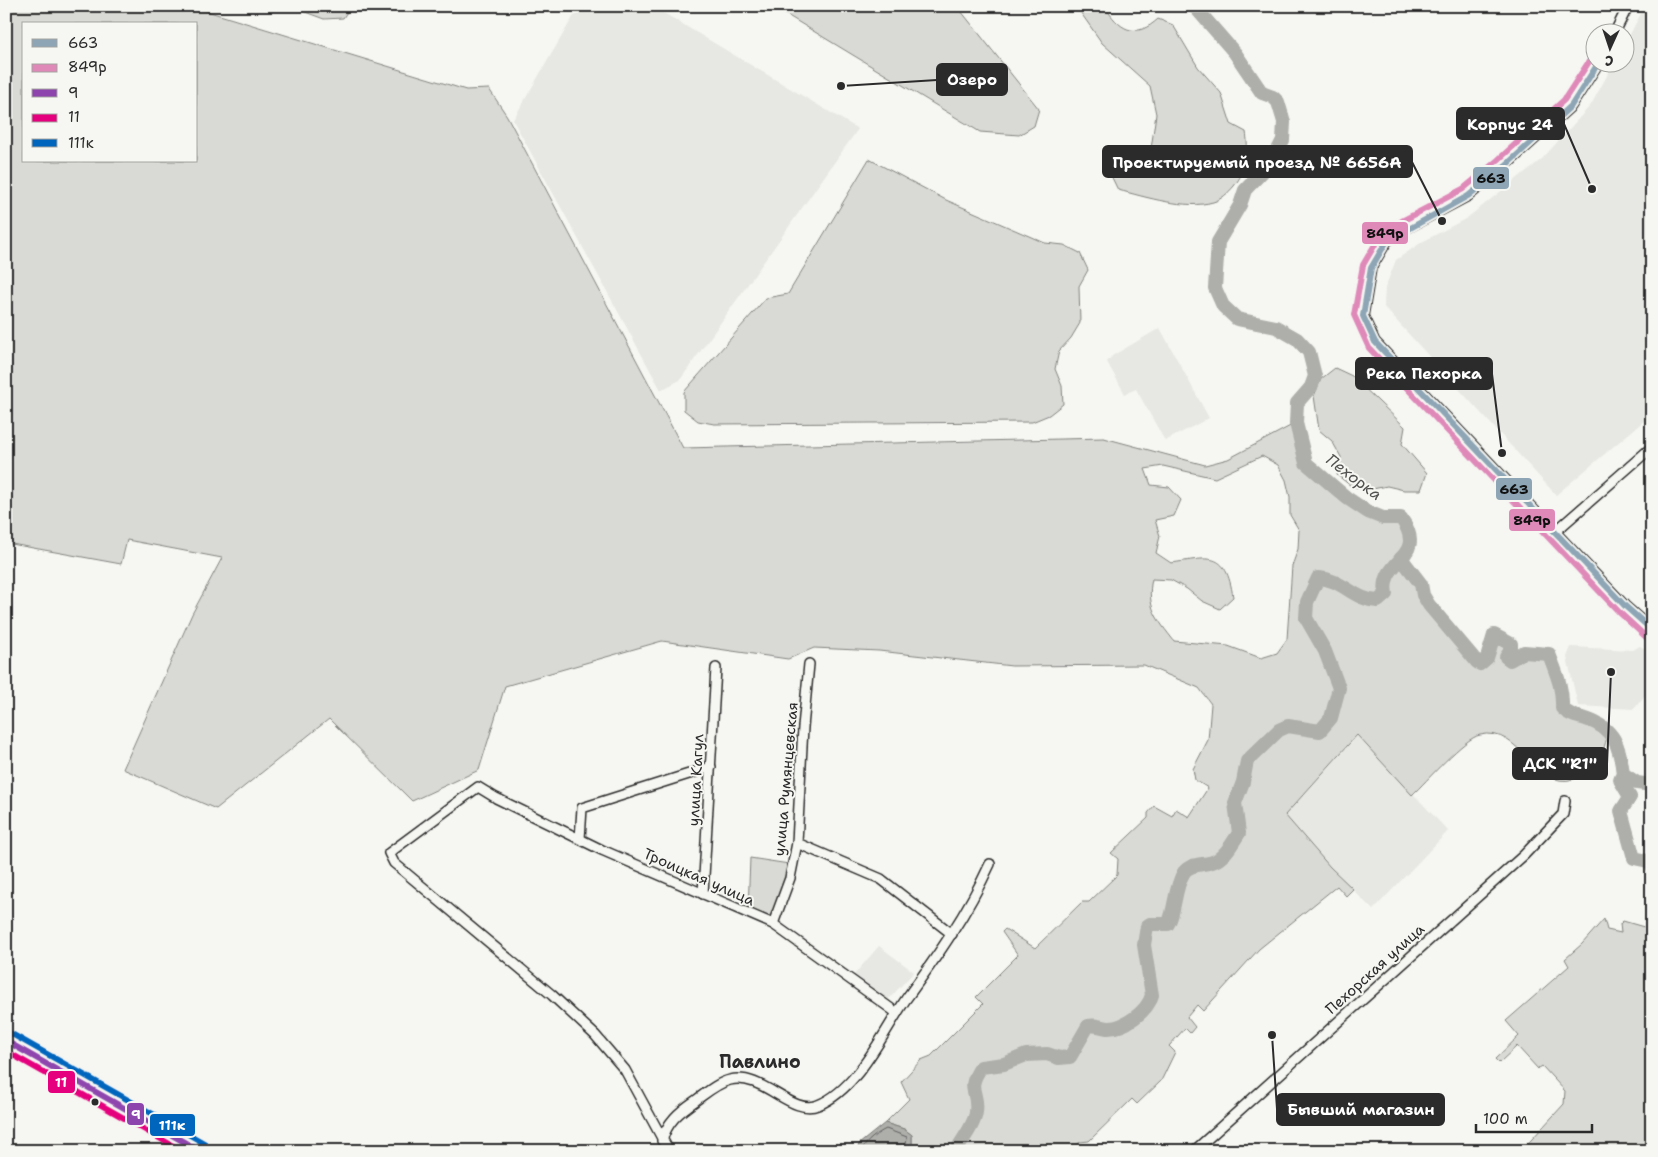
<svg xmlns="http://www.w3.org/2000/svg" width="1658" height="1157" viewBox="0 0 1658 1157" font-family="'Shantell Sans',sans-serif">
  <rect width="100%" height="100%" fill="#f6f6f2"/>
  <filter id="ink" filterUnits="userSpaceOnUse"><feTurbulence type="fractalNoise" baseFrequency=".02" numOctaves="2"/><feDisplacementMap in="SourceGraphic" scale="10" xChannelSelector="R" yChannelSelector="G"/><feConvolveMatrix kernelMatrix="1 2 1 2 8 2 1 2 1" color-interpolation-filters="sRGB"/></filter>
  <g filter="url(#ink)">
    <!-- built -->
    <g fill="#e7e7e3">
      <polygon points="613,6 652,6 858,129 680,380 661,390 513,120 573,17 586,8"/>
      <polygon points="1645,6 1652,6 1652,414 1556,495 1384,307 1385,288 1396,260 1422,242 1467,218 1542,159 1591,105 1614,63 1626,62 1626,42"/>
      <polygon points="1160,328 1209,418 1165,441 1136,389 1125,394 1107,362 1112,356"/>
      <polygon points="1640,646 1652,653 1652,687 1634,709 1578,706 1567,657 1571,647 1633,650"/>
      <polygon points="1358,735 1448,831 1373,910 1330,867 1285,815"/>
      <polygon points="879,946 914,972 887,1001 853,976"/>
    </g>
    <!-- green -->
    <g fill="#d9d9d5" stroke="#828280" fill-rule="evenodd">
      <path d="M6 6H190L466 90 489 89 507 116 683 448 1104 438 1205 465 1228 459 1296 423 1306 463 1347 498 1368 512 1383 518H1401L1408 528 1411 541 1401 558 1421 584 1423 595 1429 605 1477 662 1480 664 1487 658 1494 635 1511 644 1507 657 1510 660 1524 652 1549 654C1556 673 1563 688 1562 708 1572 719 1595 722 1609 730 1602 754 1601 770 1574 779 1534 791 1521 725 1480 735 1464 738 1426 782 1412 795L1357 735 1285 815 1330 867 1353 889 1346 896 1337 886 1259 949 1203 1011 1197 1005 1187 1017 1195 1027 1190 1033 1185 1028 1169 1046 1175 1052 1161 1081 1137 1104 1132 1099 1089 1141 1080 1142 1070 1151H909L912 1147V1135L904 1129 885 1123 909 1099 901 1082 921 1060 931 1056 983 1004 976 997 1018 955 1002 932 1005 929 1035 948 1082 902H1089L1117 875 1118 859 1111 853 1148 818V813L1154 806 1172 816 1176 809 1189 817 1208 788 1195 780 1193 769 1208 740 1211 704 1199 688 1144 665 1012 666 879 651 814 648 788 659 662 641 505 686 479 770 412 801 329 719 216 809 123 769 192 614 222 558 127 540 121 564 6 543ZM24 24H196V161H24ZM1262 456 1278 465 1286 480 1290 497V515L1299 530 1298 549 1292 566 1287 639 1277 653 1261 658 1228 646 1174 641C1157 619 1146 607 1152 579L1171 580 1187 589 1202 601 1220 609 1233 597C1226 549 1209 558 1171 563L1156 553 1160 536 1155 520 1174 516 1181 500 1169 487 1151 485 1145 469 1163 466 1215 478Z"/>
      <polygon points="289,6 351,6 343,18 324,19"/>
      <polygon points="772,6 957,6 1039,109 1034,126 1019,135 980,132"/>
      <path d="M1076 6H1109L1107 10C1122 32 1137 38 1158 19L1173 25 1198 67 1221 93 1231 124 1246 132C1249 151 1247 170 1234 186 1229 192 1221 200 1213 202 1186 210 1146 197 1118 190L1103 159 1151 149 1156 114 1150 86 1102 43Z"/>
      <polygon points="869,159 946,200 1045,243 1064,245 1080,253 1088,270 1079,286 1080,323 1071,338 1059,351 1055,369 1062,386 1063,404 1049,415 1032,422 714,424 698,421 684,410 684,392 766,298 788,294"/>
      <polygon points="1335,368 1352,376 1405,427 1402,444 1427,473 1421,490 1404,490 1387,486 1368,490 1351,486 1337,475 1341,457 1332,441 1319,430 1314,396 1321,379"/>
      <path d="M750 858 789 864 774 913C765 920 757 914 748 910Z"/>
      <polygon points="1604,919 1607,930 1621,933 1620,924 1623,921 1644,927 1652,932 1652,1151 1521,1151 1564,1104 1565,1091 1542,1066 1538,1069 1517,1046 1499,1063 1495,1059 1519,1036 1506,1021 1569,966 1565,959 1582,944"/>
    </g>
    <!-- water -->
    <polygon fill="#aeaeab" stroke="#7a7a78" points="885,1123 904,1129 912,1135 912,1147 909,1151 857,1151 859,1144"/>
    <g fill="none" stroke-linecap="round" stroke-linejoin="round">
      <!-- shore -->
      <path stroke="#5f5f5e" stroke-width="1" d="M862 1151C865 1141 878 1133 886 1129L907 1137 905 1151"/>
      <!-- river -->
      <g stroke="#aeaeab" stroke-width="14">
        <path d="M1401 558 1421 584 1423 595 1429 605 1477 662 1480 664 1487 658 1494 635 1511 644V650L1506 657 1510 660 1524 652 1549 654C1556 673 1563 687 1562 708 1570 716 1576 716 1586 719 1614 728 1620 746 1623 774L1637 783 1652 785"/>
        <polyline points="1623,774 1620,780 1630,797 1621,811 1634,858 1648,861 1652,867"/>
        <path d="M956 1151C962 1140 975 1124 976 1112 979 1090 965 1091 981 1067L1004 1064 1026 1055 1047 1054 1059 1058 1070 1057 1088 1026C1096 1024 1099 1027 1107 1028 1124 1029 1148 1011 1152 995L1144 945 1147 926 1150 924H1168C1175 913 1174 888 1184 872 1191 862 1208 866 1217 860 1227 854 1233 842 1239 833L1235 803 1243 782 1247 761 1279 730 1288 726 1320 731 1331 718 1339 688 1325 651 1306 618 1307 602 1318 578C1343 579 1353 600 1378 601L1386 594C1379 558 1430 559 1401 518H1383L1368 512 1347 498 1306 463 1296 423 1297 403 1311 387 1315 376 1309 352 1297 339 1276 327 1237 319 1223 306 1215 288 1218 242 1240 205 1245 190 1272 162 1283 140 1284 122 1278 102 1273 97 1262 93 1235 53 1194 6"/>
      </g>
      <defs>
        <g id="minor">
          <polyline points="1615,32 1628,6"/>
          <polyline points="1599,62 1571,106 1504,167 1468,196 1406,229 1387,241 1371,268 1363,316 1375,342 1625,606 1652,630"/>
          <polyline points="1556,531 1652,447"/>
          <polyline points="580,839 582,808 711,767"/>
          <polyline points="797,843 881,879 952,934"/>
          <polyline points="703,894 716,668"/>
          <polyline points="773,924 790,878 797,843 803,727 809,664"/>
          <path d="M662 1141C667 1122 679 1112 695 1101 706 1093 717 1083 730 1080 763 1072 791 1116 818 1105 858 1089 883 1033 906 999 938 955 967 914 990 864"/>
          <polyline points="669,1151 625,1070 595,1035 552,995 394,863 389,853 478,787 496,798 602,850 773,924 897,1013"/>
          <polyline points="1194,1151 1524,855 1563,814 1565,801"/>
        </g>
        <polyline id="secondary" points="6,1041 200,1151"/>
      </defs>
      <!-- minor casing -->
      <use href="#minor" stroke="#2b2b2b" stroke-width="12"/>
      <!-- secondary casing -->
      <use href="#secondary" stroke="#2b2b2b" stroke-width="16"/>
      <!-- minor -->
      <use href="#minor" stroke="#f6f6f2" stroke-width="9"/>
      <!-- secondary -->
      <use href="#secondary" stroke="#f6f6f2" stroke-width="12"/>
      <defs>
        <polyline id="bus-1" points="1599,62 1571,106 1504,167 1468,196 1387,241 1371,268 1363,316 1375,342 1625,606 1652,630"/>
        <polyline id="bus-2" points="1592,57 1564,100 1498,160 1463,189 1402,221 1380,236 1363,265 1354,315 1369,348 1619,612 1646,637"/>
        <polyline id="bus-3" points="6,1041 200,1151"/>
        <polyline id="bus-4" points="6,1051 182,1151"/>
        <polyline id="bus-5" points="10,1033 204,1143"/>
      </defs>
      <!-- bus-1 casing -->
      <use href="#bus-1" stroke="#f6f6f2" stroke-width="10"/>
      <!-- bus-2 casing -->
      <use href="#bus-2" stroke="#f6f6f2" stroke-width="10"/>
      <!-- bus-3 casing -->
      <use href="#bus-3" stroke="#f6f6f2" stroke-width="10"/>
      <!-- bus-4 casing -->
      <use href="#bus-4" stroke="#f6f6f2" stroke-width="10"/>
      <!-- bus-5 casing -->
      <use href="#bus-5" stroke="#f6f6f2" stroke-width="10"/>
      <!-- bus-1 -->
      <use href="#bus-1" stroke="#8da5b5" stroke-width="6"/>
      <!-- bus-2 -->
      <use href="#bus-2" stroke="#df89b9" stroke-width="6"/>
      <!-- bus-3 -->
      <use href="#bus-3" stroke="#8e44ad" stroke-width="6"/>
      <!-- bus-4 -->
      <use href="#bus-4" stroke="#e5007d" stroke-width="6"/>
      <!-- bus-5 -->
      <use href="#bus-5" stroke="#0065bd" stroke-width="6"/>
    </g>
  </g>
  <!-- markers -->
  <circle fill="#2b2b2b" stroke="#f6f6f2" stroke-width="2" cx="95" cy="1102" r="4.5"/>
  <g text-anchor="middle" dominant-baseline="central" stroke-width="4" stroke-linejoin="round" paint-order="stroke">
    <!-- street labels -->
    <g font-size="15" fill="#2b2b2b" stroke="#f6f6f2">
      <text transform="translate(786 779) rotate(-85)">улица Румянцевская</text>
      <text transform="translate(696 780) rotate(-87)">улица Кагул</text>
      <text transform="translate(699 877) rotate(24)">Троицкая улица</text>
      <text transform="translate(1375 969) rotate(-42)">Пехорская улица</text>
    </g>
    <!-- water labels -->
    <g font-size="16" font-style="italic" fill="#525251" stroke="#f6f6f2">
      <text transform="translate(1354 477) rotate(37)">Пехорка</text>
    </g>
    <!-- quarter labels -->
    <g font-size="18" font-weight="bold" fill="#2b2b2b" stroke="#f6f6f2">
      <text x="760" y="1062">Павлино</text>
    </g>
  </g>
  <!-- callouts -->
  <path fill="none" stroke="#2b2b2b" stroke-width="2" d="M841 86L937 80M1592 189L1564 124M1442 221L1412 162M1502 453L1492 374M1611 672L1607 764M1272 1035L1277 1109"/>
  <g fill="#2b2b2b" stroke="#f6f6f2" stroke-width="2">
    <circle cx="841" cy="86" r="5"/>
    <circle cx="1592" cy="189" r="5"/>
    <circle cx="1442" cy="221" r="5"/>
    <circle cx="1502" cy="453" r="5"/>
    <circle cx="1611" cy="672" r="5"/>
    <circle cx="1272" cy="1035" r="5"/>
  </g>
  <g fill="#2b2b2b" stroke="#2b2b2b" stroke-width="2">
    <rect x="937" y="64" width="70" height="31" rx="5"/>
    <rect x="1457" y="108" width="107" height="31" rx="5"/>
    <rect x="1103" y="146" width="309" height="31" rx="5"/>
    <rect x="1356" y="358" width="136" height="31" rx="5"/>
    <rect x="1513" y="748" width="94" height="31" rx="5"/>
    <rect x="1277" y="1094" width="167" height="31" rx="5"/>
  </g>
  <g font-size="16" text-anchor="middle" font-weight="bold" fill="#fff">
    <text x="972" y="85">Озеро</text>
    <text x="1510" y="130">Корпус 24</text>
    <text x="1257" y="168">Проектируемый проезд № 6656А</text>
    <text x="1424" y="379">Река Пехорка</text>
    <text x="1560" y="769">ДСК "R1"</text>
    <text x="1361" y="1115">Бывший магазин</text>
  </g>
  <g stroke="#f6f6f2" stroke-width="2">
    <rect x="1472" y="166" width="38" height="24" rx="5" fill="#8da5b5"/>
    <rect x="1361" y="221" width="48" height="24" rx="5" fill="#df89b9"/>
    <rect x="1495" y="477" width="38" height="24" rx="5" fill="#8da5b5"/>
    <rect x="1508" y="508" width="48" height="24" rx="5" fill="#df89b9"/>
    <rect x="47" y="1070" width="29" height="24" rx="5" fill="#e5007d"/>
    <rect x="126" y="1102" width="19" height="24" rx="5" fill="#8e44ad"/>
    <rect x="149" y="1113" width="47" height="24" rx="5" fill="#0065bd"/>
  </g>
  <g font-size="14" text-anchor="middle" font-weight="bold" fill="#fff">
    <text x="61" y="1087">11</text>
    <text x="136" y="1119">9</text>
    <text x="172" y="1130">111к</text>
  </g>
  <g font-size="14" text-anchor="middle" font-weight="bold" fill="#111">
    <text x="1491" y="183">663</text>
    <text x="1385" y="238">849р</text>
    <text x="1514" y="494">663</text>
    <text x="1532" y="525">849р</text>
  </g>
  <!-- margin -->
  <rect width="1658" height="1157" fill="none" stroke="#f6f6f2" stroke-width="25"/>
  <rect x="12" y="12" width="1633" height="1132" fill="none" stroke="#2b2b2b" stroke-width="2" filter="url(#ink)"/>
  <!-- legend -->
  <rect x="22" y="22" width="175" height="140" fill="#f6f6f2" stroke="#a5a5a2"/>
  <rect x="32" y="39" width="25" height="8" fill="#8da5b5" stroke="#a5a5a2"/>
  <text x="68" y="48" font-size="15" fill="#2b2b2b">663</text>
  <rect x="32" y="64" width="25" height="8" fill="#df89b9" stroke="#a5a5a2"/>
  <text x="68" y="72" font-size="15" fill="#2b2b2b">849р</text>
  <rect x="32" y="89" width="25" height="8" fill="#8e44ad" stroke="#a5a5a2"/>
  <text x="68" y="98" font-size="15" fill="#2b2b2b">9</text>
  <rect x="32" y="114" width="25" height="8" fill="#e5007d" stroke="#a5a5a2"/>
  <text x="68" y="122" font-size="15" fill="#2b2b2b">11</text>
  <rect x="32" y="139" width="25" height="8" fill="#0065bd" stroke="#a5a5a2"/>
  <text x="68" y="148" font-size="15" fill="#2b2b2b">111к</text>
  <!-- north arrow -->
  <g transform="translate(1610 48) rotate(183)"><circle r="24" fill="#f6f6f2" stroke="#a5a5a2"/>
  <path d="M0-4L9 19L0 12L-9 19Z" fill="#2b2b2b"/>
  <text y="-8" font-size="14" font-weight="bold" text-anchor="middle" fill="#2b2b2b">С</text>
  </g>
  <!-- scale -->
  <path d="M1476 1124v8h116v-8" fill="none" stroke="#2b2b2b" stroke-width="2.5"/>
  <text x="1483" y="1124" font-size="15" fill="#2b2b2b" stroke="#f6f6f2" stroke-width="4" paint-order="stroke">100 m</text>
</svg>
